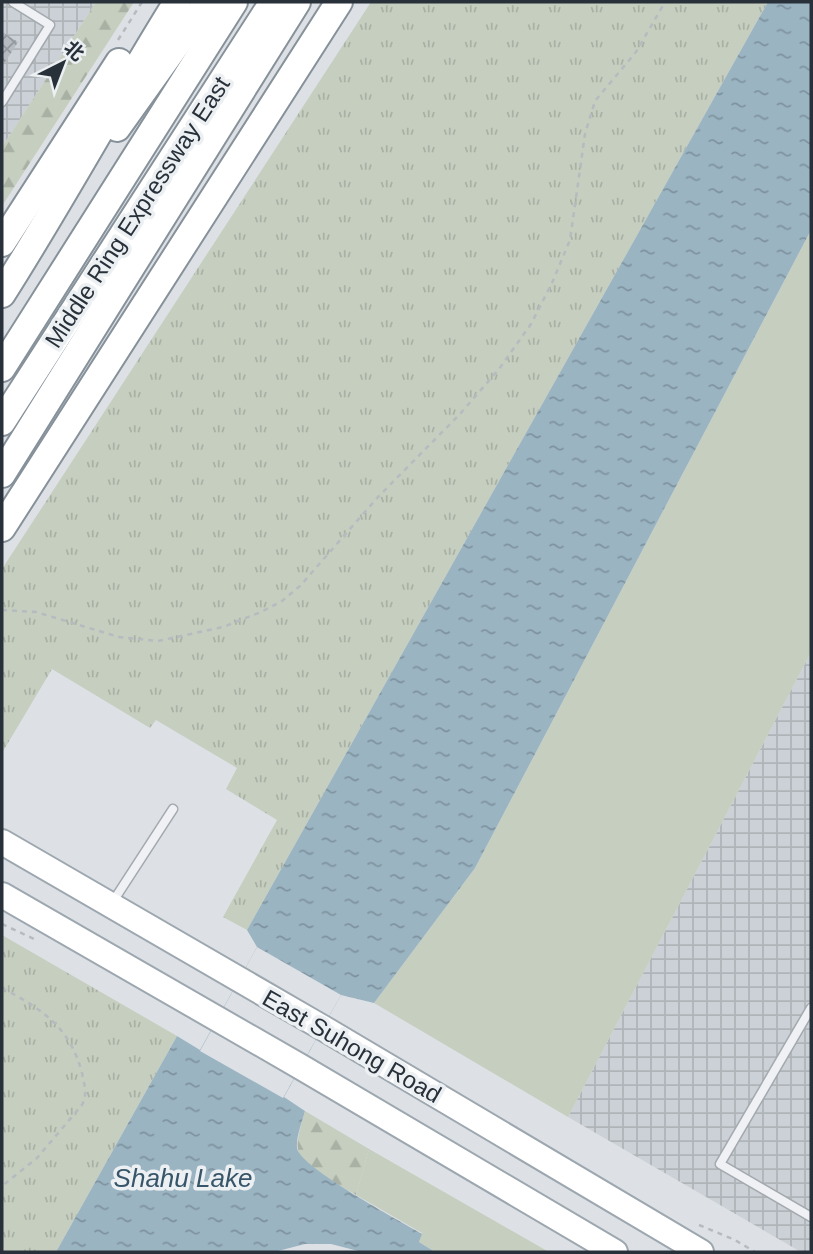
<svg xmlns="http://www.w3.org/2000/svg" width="813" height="1254" viewBox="0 0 813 1254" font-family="Helvetica,'Noto Sans SC',sans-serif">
  <defs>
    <pattern id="industrial-grid" width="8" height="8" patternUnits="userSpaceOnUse" patternTransform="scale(1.75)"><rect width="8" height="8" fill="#cbd1d6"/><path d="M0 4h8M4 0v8" fill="none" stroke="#aeb4b8"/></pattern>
    <pattern id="forest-firs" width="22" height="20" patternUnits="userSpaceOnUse" patternTransform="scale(1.75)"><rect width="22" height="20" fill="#c5cebf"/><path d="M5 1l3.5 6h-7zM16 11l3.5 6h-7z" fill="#a9b1a5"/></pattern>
    <pattern id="park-tufts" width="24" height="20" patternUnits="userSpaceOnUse" patternTransform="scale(1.75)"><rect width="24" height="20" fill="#c5cebf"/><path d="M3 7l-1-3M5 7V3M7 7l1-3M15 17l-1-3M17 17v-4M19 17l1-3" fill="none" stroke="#a9b1a5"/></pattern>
    <pattern id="water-ripples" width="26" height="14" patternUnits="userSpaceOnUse" patternTransform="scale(1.75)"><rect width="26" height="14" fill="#9bb4c2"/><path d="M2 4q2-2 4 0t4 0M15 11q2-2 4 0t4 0" fill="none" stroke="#7e939f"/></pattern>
    <pattern id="building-cross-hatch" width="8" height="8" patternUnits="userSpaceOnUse" patternTransform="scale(1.75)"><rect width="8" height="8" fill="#b5bbc1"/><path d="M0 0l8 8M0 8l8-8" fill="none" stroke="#93999e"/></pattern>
  </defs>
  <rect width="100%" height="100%" fill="#dde1e5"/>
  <!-- industrial -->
  <g fill="url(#industrial-grid)">
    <polygon points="2,2 96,2 2,147"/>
    <polygon points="811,652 811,1252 801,1252 568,1117"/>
  </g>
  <!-- grass -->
  <g fill="#c5cebf">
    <polygon points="811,230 811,652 568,1117 374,1003 475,868"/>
    <polygon points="369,1149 549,1252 435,1252 419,1242 422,1233 356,1195"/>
  </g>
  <!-- forest -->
  <g fill="url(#forest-firs)">
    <polygon points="96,2 134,2 2,206 2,147"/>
    <path d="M305 1111 369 1149 356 1195C342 1186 301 1167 298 1150 296 1139 302 1122 305 1111Z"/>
  </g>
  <!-- park -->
  <g fill="url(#park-tufts)">
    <polygon points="371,2 768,2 247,930 223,917 277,820 226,789 237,768 156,720 150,728 52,669 2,753 2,569"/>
    <polygon points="2,935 177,1036 56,1252 2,1252"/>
  </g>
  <!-- water -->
  <path fill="url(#water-ripples)" d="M768 2H811V230L475 868 374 1003 341 995 284 1097 305 1111C302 1122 296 1137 297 1148 300 1168 401 1221 422 1234L419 1242 435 1252H362L331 1244H305L274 1252H56L177 1036 200 1050 257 947 247 930Z"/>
  <!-- pier -->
  <polygon fill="#dde1e5" points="257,947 341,995 283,1098 200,1051"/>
  <!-- building -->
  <polygon fill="url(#building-cross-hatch)" points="2,32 18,42 2,67"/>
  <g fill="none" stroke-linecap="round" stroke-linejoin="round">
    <defs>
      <g id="service">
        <polyline points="2,102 50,25 13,2"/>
        <polyline points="112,903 173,809"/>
        <polyline points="811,1008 720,1164 811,1217"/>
      </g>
      <g id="primary">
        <polyline points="2,842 323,1028 701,1252"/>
        <polyline points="2,895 301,1067 615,1252"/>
      </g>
      <g id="trunk">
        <polyline points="117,128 207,2"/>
        <polyline points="2,243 119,62"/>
        <path d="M2 294C63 198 117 98 177 2"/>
        <polyline points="2,368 234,2"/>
        <polyline points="2,422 273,2"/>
        <polyline points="2,474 297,2"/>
        <polyline points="2,528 339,2"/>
      </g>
    </defs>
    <!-- service casing -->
    <use href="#service" stroke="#a3a9ae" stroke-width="11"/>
    <!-- primary casing -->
    <use href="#primary" stroke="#9da7af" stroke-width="28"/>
    <!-- trunk casing -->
    <use href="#trunk" stroke="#86919a" stroke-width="30"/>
    <!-- path -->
    <g stroke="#b7bbc0" stroke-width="2.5" stroke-dasharray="5 5" stroke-linecap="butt">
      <polyline points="118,40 142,2"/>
      <polyline points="2,610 36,612 119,637 158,641 223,627 261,612 282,601 300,586 378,497 460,414 499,369 531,324 552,283 570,240 585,134 595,101 636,52 665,2"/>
      <polyline points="2,924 34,939"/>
      <path d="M2 988C42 1009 70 1027 82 1073 84 1084 88 1094 82 1105L37 1158 2 1186"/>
      <polyline points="699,1225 735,1240 755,1252"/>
    </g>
    <!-- service -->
    <use href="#service" stroke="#eff1f4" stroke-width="8"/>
    <!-- primary -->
    <use href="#primary" stroke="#fff" stroke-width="24"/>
    <!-- trunk -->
    <use href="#trunk" stroke="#fff" stroke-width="26"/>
  </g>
  <g text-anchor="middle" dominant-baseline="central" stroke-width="7" stroke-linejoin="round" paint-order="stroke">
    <!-- street labels -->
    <g font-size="24" fill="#28313a" stroke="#ecf0f3">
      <text transform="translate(137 212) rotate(-57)">Middle Ring Expressway East</text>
      <text transform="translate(352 1046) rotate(30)">East Suhong Road</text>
    </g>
    <!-- water labels -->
    <g font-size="26" font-style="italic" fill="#375569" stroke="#ecf0f3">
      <text x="183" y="1178">Shahu Lake</text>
    </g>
  </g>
  <!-- border -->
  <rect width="813" height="1254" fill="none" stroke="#28313a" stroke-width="7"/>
  <!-- north arrow -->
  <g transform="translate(63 63) rotate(42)" stroke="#ecf0f3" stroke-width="5" paint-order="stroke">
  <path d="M0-5L12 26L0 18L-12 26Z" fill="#28313a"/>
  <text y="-10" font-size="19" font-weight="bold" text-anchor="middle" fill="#28313a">北</text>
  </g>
</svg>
